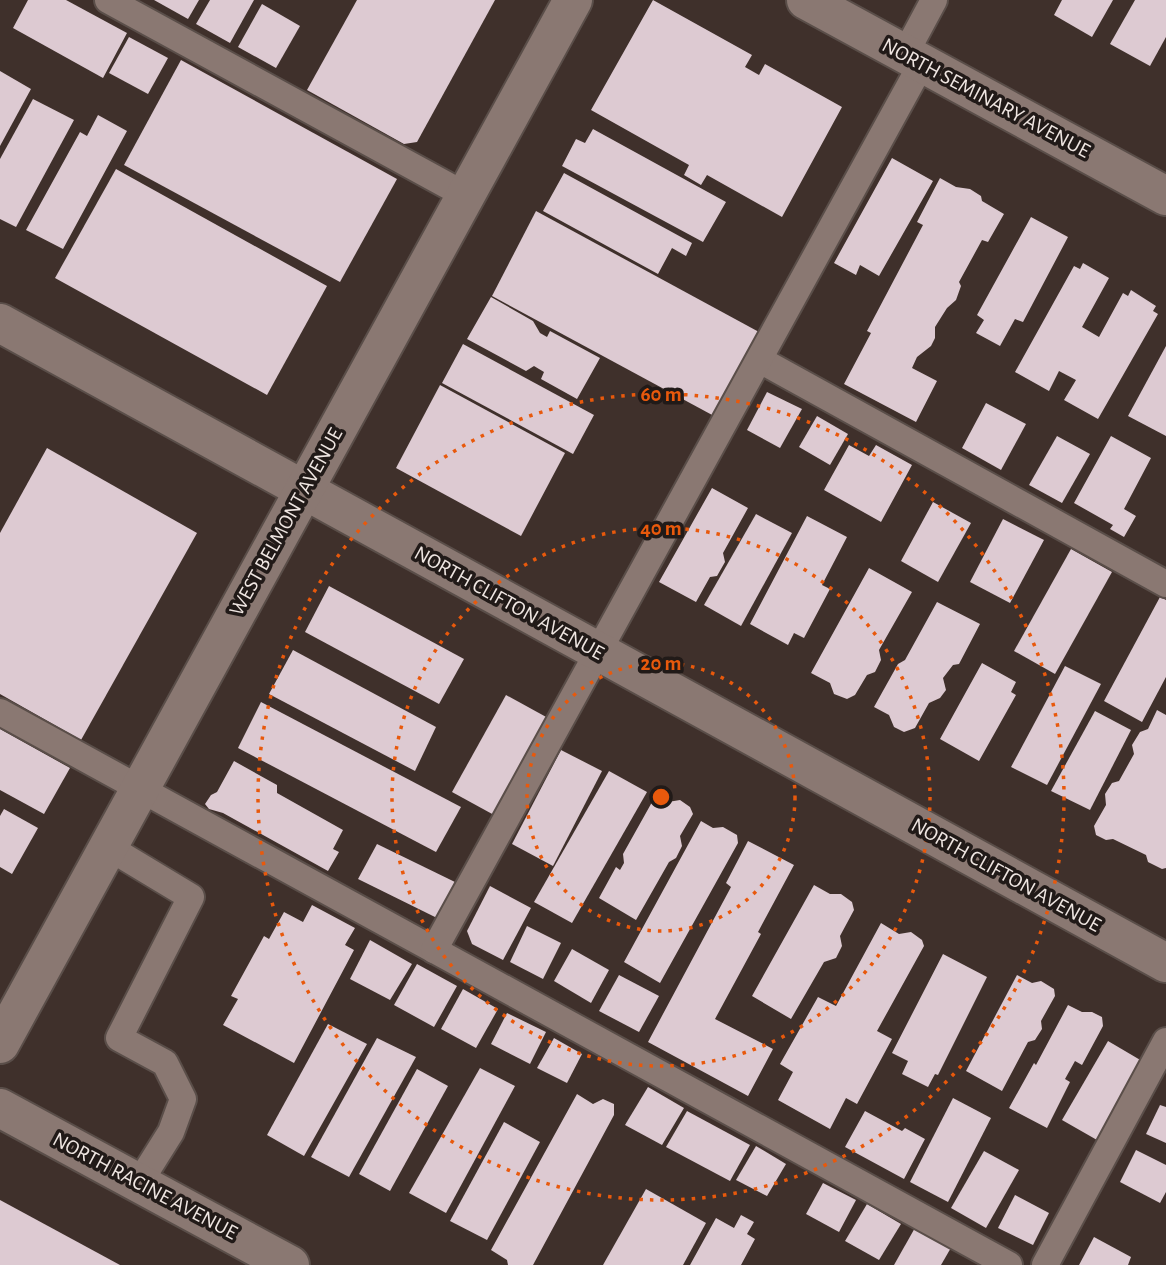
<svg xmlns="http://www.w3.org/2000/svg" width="1166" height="1265" viewBox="0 0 1166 1265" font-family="'Alegreya Sans',sans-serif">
  <rect width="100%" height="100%" fill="#3f302b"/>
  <!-- building -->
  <g fill="#ddcad2">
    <polygon points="28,0 66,0 127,33 103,78 13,28"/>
    <polygon points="154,0 199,0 188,19"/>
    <polygon points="210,0 254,0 230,43 196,24"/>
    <polygon points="357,0 495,0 417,142 404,144 307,90"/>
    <polygon points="653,0 752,55 745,67 759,75 765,64 842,107 782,217 707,175 701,185 684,175 689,165 591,110"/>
    <polygon points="1062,0 1113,0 1092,37 1054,15"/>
    <polygon points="1135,0 1166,0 1166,37 1150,66 1110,44"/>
    <polygon points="262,4 300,26 276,68 238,47"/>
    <polygon points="129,37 168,58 148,94 109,73"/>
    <polygon points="181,60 397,179 340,282 124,165"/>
    <polygon points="0,71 31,89 0,146"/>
    <polygon points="33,99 74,120 16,227 0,219 0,159"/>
    <polygon points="98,115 127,131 63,249 26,230 80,132 87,136"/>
    <polygon points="593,129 726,202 703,242 562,166 576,139 585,143"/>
    <polygon points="892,158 933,181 879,276 860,265 856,275 834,263"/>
    <polygon points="116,169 327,286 267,395 55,278"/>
    <polygon points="564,173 692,243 686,256 672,248 658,274 543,211"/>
    <polygon points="940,178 956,187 970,189 981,196 982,201 1004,214 988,242 982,240 959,282 961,286 956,300 947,308 935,327 935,338 931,346 917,357 912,368 937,381 916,422 844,384 871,333 867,331 923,225 917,222"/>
    <polygon points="536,211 759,332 714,416 492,296"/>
    <polygon points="1031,217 1068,237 1023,322 1015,319 1000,346 976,333 984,320 977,315"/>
    <polygon points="1083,263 1109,278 1082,327 1099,337 1123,293 1128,296 1131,290 1156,306 1153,311 1158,314 1098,419 1064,400 1076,380 1059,371 1049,391 1015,372 1074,266 1080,269"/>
    <polygon points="491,297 533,321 540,333 547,337 550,331 600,358 577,399 541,379 544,372 534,366 526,371 467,339"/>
    <polygon points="463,344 594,415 573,454 442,383"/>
    <polygon points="1166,346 1166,436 1128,416"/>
    <polygon points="440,385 565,453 521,536 396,468"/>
    <polygon points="767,392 802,409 780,448 747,430"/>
    <polygon points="986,403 1026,424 1001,470 962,448"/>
    <polygon points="817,416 848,434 830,465 799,447"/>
    <polygon points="1057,436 1090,454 1062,503 1029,485"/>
    <polygon points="1111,436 1151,458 1124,509 1136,516 1124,537 1110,529 1113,525 1074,503"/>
    <polygon points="849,445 869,456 876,445 912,465 881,522 824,490"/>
    <polygon points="47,448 197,533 81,740 0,694 0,533"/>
    <polygon points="712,488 748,508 723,553 725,562 717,576 710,577 696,602 659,582"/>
    <polygon points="933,502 971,523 938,582 901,561"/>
    <polygon points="756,514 792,533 741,626 704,605"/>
    <polygon points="807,516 847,537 822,585 830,589 804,638 794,633 788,645 750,624"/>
    <polygon points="1003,519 1044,540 1010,603 970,582"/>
    <polygon points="1071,549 1112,572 1055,674 1014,651"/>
    <polygon points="869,568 912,592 879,650 881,660 875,672 867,675 855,695 847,699 834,694 830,683 811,673"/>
    <polygon points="329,586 464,659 439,704 305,632"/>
    <polygon points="1160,597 1166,600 1166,677 1142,722 1104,701"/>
    <polygon points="937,602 980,624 959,664 953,665 943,678 946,690 940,698 929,703 915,728 904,732 894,727 889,715 874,707 898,664 905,660"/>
    <polygon points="293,650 436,727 415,771 269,694"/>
    <polygon points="982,663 1016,682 1011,692 1016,695 979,761 940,739"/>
    <polygon points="1065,666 1101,684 1047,785 1011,767"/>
    <polygon points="506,695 548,718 494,815 452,792"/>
    <polygon points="261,702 461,807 436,852 238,748"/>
    <polygon points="1157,710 1166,715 1166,868 1162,869 1148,862 1146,855 1113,839 1106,840 1096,835 1094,826 1106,805 1105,794 1112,783 1119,781 1134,754 1132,745 1140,732 1148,729"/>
    <polygon points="1095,711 1131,730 1090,810 1051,791"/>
    <polygon points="0,729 70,768 44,814 0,790"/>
    <polygon points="561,750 602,771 553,866 512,844"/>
    <polygon points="234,761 277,785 277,793 343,830 333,849 339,852 328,871 223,813 209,809 205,804 211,795 217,792"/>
    <polygon points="609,771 647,792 572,923 534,902"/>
    <polygon points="656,795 668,802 680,800 690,807 693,814 680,836 682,846 676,858 669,862 636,920 599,898 616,867 620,870 624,863 623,854"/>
    <polygon points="4,809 38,828 12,874 0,867 0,816"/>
    <polygon points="701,821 713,828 723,827 737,835 738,843 660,983 624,962"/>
    <polygon points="748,841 794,865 758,932 761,934 715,1019 773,1049 748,1096 648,1042 731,887 726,883"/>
    <polygon points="377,844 455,882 437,918 358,879"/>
    <polygon points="814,885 830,894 841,894 852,902 854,910 840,936 842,946 836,958 824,962 791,1019 752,996"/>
    <polygon points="490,886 531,908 503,960 472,944 467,931"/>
    <polygon points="312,905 355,928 345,945 354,950 294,1063 223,1025 238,999 231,996 264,936 269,939 284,912 303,922"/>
    <polygon points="881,923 899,934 911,932 922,940 924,946 877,1031 892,1039 857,1104 846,1098 830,1129 778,1100 793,1072 780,1064 818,997 836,1006"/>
    <polygon points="527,926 561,943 543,979 510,962"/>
    <polygon points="370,940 412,964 390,1000 350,979"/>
    <polygon points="572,949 609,970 591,1003 554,981"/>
    <polygon points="943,954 987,977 938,1075 935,1074 928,1087 902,1074 908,1061 892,1053"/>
    <polygon points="417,964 457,986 434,1027 394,1005"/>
    <polygon points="619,975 659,996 639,1032 599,1011"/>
    <polygon points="1017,975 1032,983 1041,981 1054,989 1055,996 1041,1021 1042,1029 1035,1040 1028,1042 1002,1091 966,1071"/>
    <polygon points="463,989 498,1009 476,1048 441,1029"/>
    <polygon points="1068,1005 1082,1012 1092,1012 1102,1017 1103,1026 1082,1065 1075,1061 1065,1079 1070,1082 1047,1128 1009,1108 1034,1063 1036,1065"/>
    <polygon points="507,1013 546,1032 530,1064 491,1044"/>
    <polygon points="328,1024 367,1044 304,1156 267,1135"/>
    <polygon points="377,1038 416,1057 349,1177 311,1157"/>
    <polygon points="554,1038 582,1054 567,1083 537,1068"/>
    <polygon points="1108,1041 1142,1061 1097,1140 1062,1120"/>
    <polygon points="480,1068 515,1086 446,1213 409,1193"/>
    <polygon points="417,1069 448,1086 390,1191 359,1174"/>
    <polygon points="648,1087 684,1108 662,1145 625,1125"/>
    <polygon points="577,1094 593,1104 603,1099 614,1104 614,1115 533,1265 508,1265 507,1260 491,1250"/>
    <polygon points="953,1098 991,1118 948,1202 910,1182"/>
    <polygon points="1160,1105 1166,1107 1166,1143 1146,1134"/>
    <polygon points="687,1111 750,1145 730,1181 666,1147"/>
    <polygon points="865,1111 902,1131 905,1128 925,1139 904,1179 845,1147"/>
    <polygon points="504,1122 540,1142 487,1240 450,1221"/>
    <polygon points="756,1146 786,1164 767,1196 736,1180"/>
    <polygon points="1136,1150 1166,1165 1166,1192 1160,1203 1120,1182"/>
    <polygon points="984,1151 1019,1170 986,1228 951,1208"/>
    <polygon points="823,1183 856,1200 839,1232 806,1214"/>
    <polygon points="646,1189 706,1223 683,1265 603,1265"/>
    <polygon points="1015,1195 1049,1213 1033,1245 998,1228"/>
    <polygon points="0,1200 120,1265 0,1265"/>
    <polygon points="867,1204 901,1224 879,1260 845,1241"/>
    <polygon points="741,1215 754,1222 747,1234 755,1239 741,1265 690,1265 716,1218 734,1228"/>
    <polygon points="916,1226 952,1246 941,1265 894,1265"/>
    <polygon points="1094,1237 1131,1257 1128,1265 1079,1265"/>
  </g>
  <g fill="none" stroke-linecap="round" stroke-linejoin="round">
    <defs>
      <g id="lane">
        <polyline points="108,0 465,195"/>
        <polyline points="905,54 934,0"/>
        <polyline points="760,360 1166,584"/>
        <polyline points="0,712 1009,1265"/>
        <polyline points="108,847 191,897 119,1038 165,1063 183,1099 171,1132 139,1183"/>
        <polyline points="434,950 922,63"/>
        <polyline points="1045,1265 1166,1041"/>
      </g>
      <g id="street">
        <polyline points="806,0 1166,196"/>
        <polyline points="0,323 1166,963"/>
      </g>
      <g id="secondary">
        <polyline points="0,1044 573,0"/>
        <polyline points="0,1108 290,1265"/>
      </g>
    </defs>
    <!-- lane casing -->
    <use href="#lane" stroke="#5a4e49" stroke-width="30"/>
    <!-- street casing -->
    <use href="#street" stroke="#5a4e49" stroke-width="42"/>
    <!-- secondary casing -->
    <use href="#secondary" stroke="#5a4e49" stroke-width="42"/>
    <!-- lane -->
    <use href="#lane" stroke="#8a7872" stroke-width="26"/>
    <!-- street -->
    <use href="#street" stroke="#8a7872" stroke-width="38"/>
    <!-- secondary -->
    <use href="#secondary" stroke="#8a7872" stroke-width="38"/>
  </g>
  <!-- distance rings -->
  <g fill="none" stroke="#e8590c" stroke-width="3.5" stroke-dasharray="3.5 7">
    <circle cx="661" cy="797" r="134"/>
    <circle cx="661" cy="797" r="269"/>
    <circle cx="661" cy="797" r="403"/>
  </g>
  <g text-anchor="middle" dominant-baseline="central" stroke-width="7" stroke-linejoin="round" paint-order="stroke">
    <!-- street labels -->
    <g font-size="21" fill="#efe6e2" stroke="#211a18">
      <text transform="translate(986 98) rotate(28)">NORTH SEMINARY AVENUE</text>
      <text transform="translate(286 522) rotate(-61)">WEST BELMONT AVENUE</text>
      <text transform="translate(509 603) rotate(29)">NORTH CLIFTON AVENUE</text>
      <text transform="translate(1006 875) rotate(29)">NORTH CLIFTON AVENUE</text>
      <text transform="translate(145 1186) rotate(28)">NORTH RACINE AVENUE</text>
    </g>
  </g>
  <circle cx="661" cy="797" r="10" fill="#e8590c" stroke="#211a18" stroke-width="3.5"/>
  <g font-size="21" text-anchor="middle" font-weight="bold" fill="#e8590c" stroke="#211a18" stroke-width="7" stroke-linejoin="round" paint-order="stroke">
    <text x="661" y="401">60 m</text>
    <text x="661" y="535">40 m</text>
    <text x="661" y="670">20 m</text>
  </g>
</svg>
